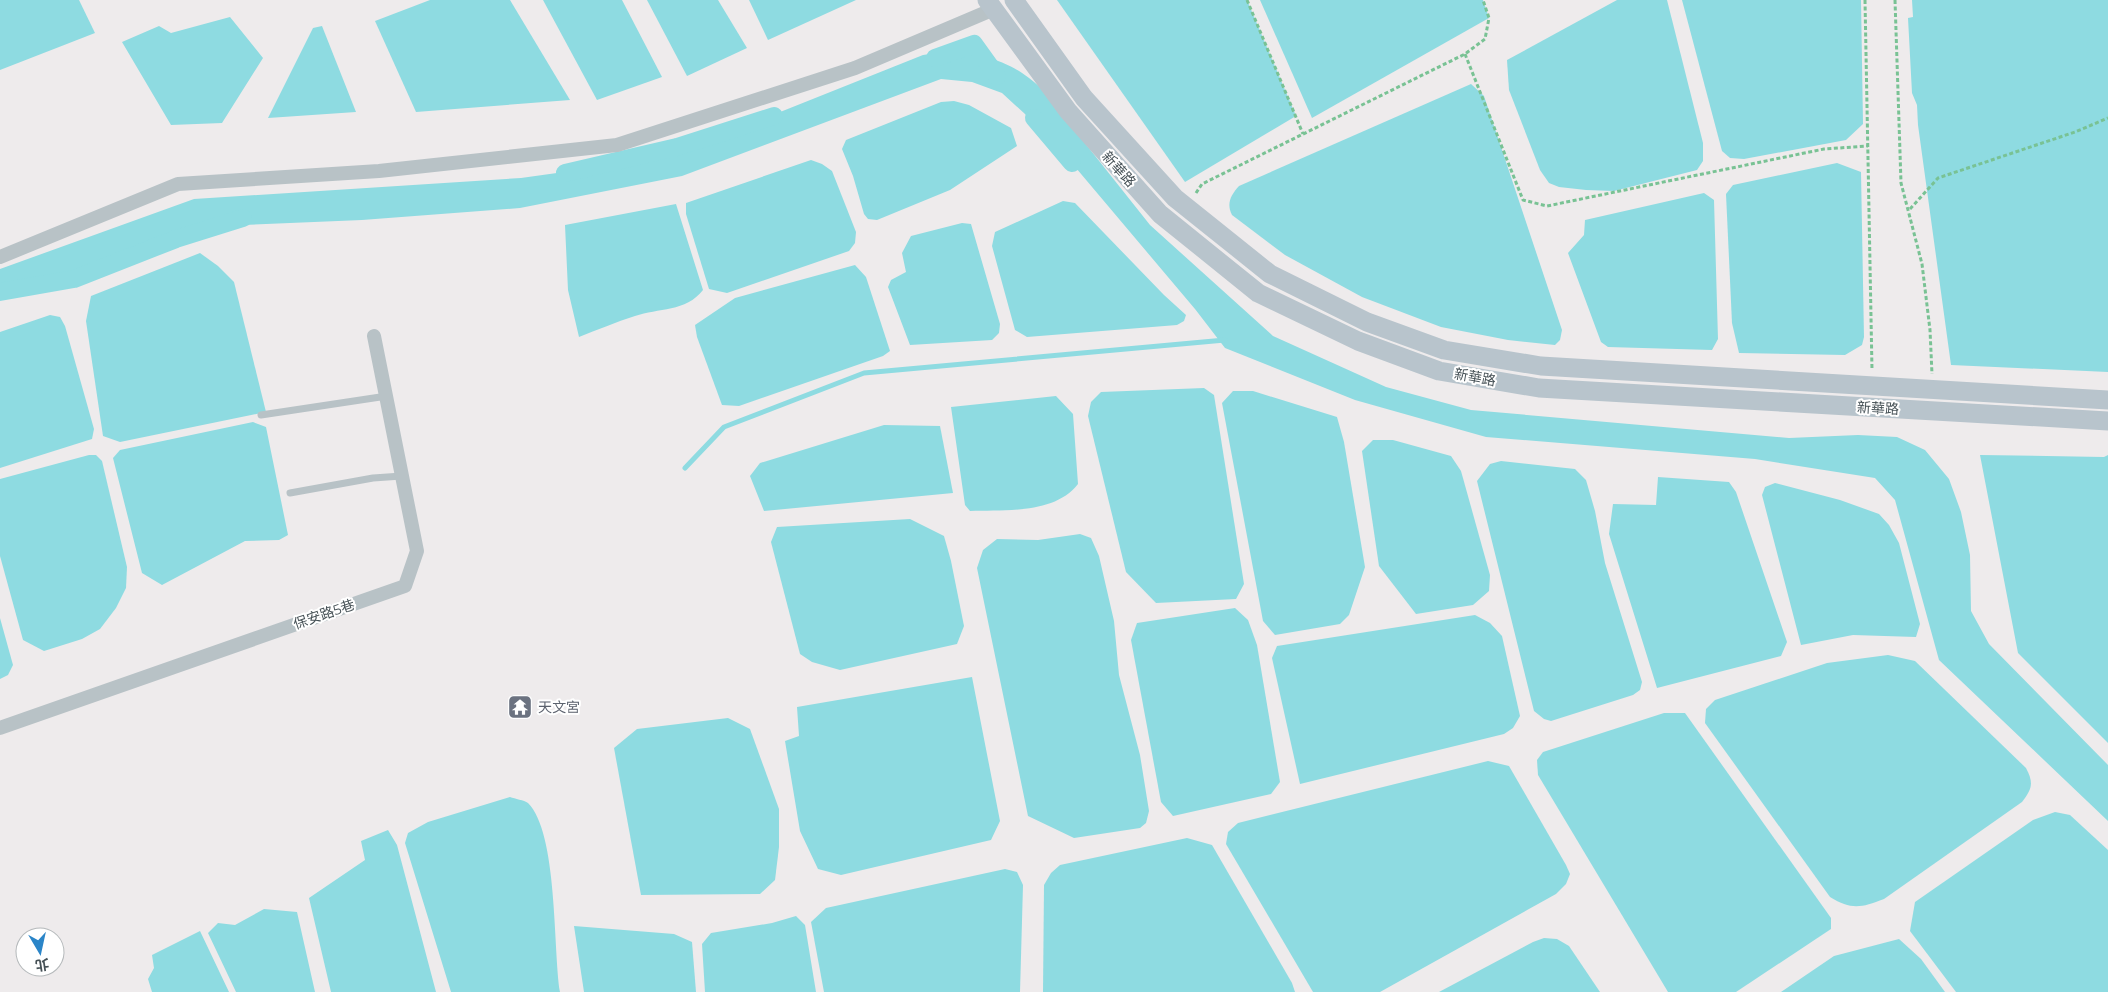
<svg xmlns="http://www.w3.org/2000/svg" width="2108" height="992" viewBox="0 0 2108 992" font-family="Montserrat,'Noto Sans TC',sans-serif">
  <rect width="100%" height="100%" fill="#eeebec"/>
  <!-- water -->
  <g fill="#8edbe1">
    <polygon points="0,0 79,0 95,33 0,70"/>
    <polygon points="430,0 510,0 570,100 416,112 375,21"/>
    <polygon points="543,0 622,0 662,77 597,100"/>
    <polygon points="647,0 718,0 747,48 687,76"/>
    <polygon points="749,0 856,0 768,40"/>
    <polygon points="1057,0 1247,0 1296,116 1185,182"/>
    <polygon points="1260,0 1483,0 1489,18 1312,118"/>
    <polygon points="1617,0 1667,0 1703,143 1703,161 1697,170 1614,191 1586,190 1559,187 1549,183 1540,170 1509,90 1507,60"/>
    <polygon points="1682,0 1861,0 1863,124 1846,140 1744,159 1730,158 1722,151"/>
    <polygon points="1912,0 2108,0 2108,372 1951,365 1918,125 1917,105 1912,93 1908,18 1913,17"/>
    <polygon points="230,17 263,58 222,123 171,125 122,42 159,26 171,33"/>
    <polygon points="322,26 356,112 268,118 313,28"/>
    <path d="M957 50C996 59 1012 62 1042 89L1150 225 1273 336 1386 387 1471 410 1789 438 1858 435 1897 437 1925 450 1949 479 1961 512 1970 555 1971 611 1989 644 2108 765V821L1939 660 1895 500 1875 478 1755 459 1486 437 1355 400 1225 348 1195 309 1049 136 1002 93 972 82 941 79 682 176 520 208 362 220 193 227 0 298V269L194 199 521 178 650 160 690 148 923 55Z"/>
    <path d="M1471 84 1484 96 1562 330 1560 340 1555 345 1508 340 1441 327 1362 297 1285 255 1232 215C1226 203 1231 195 1239 186Z"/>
    <polygon points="954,101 969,105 1011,128 1017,146 950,190 877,220 868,219 864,214 853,176 842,149 846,140 941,102"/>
    <polygon points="811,160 822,164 832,171 856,232 855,243 849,251 727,293 709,289 686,214 686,203"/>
    <polygon points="1837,163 1861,172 1864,337 1862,345 1845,355 1739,353 1732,323 1726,194 1733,185"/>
    <polygon points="1704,193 1714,200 1718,339 1712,350 1608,347 1601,342 1568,253 1584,235 1585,220"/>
    <polygon points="1063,201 1075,203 1164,295 1186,315 1184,321 1177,325 1027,337 1015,330 992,246 995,232"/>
    <path d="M676 204 703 290C686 312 658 308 635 316 616 322 597 330 579 337L568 290 565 225Z"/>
    <polygon points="962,223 971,224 1000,324 999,333 992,340 910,345 888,287 891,280 906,272 902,253 911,236"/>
    <polygon points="200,253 218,266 234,282 266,412 120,442 103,436 86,321 91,296"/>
    <polygon points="855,265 866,277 890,351 883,356 739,406 722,405 697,337 695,325 735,298"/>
    <polygon points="50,315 60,317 65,326 94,429 92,439 0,468 0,332"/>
    <polygon points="1204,388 1214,395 1244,584 1236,599 1156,603 1126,572 1088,416 1091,402 1101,392"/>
    <polygon points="1233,391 1253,391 1337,417 1344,442 1365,567 1349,615 1340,624 1275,635 1263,621 1222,403"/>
    <path d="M1056 396 1073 414 1078 484C1055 514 1005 510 970 511L965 505 951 407Z"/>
    <polygon points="253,422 266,427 288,535 279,540 245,541 162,585 142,573 113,458 120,450"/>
    <polygon points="884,425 940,426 953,493 764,511 750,476 760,463"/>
    <polygon points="1373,440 1393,440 1451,456 1461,471 1490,575 1489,591 1473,605 1416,614 1379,566 1362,451"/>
    <polygon points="89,455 96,455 102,461 127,567 126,588 116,608 100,629 82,639 44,651 23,640 0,556 0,479"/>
    <polygon points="1980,455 2104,457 2108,455 2108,743 2018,653"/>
    <polygon points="1501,461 1575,469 1586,480 1595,511 1605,563 1642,682 1640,690 1633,695 1551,721 1544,719 1534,711 1477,481 1490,464"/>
    <polygon points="1658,477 1729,482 1736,492 1787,642 1781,656 1657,688 1609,534 1613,504 1656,505"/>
    <polygon points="1775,483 1840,500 1879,514 1889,525 1899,543 1920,624 1916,637 1853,635 1801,645 1762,495 1765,487"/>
    <polygon points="910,519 944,536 951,561 964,626 957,644 840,670 812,662 800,654 771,542 777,527"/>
    <polygon points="1080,534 1091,538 1099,556 1114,621 1119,675 1140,755 1149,811 1146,823 1140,828 1074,838 1028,816 977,568 983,550 997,539 1038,540"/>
    <polygon points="1235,608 1248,620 1257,645 1280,782 1271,794 1173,816 1161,802 1131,640 1137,623"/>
    <polygon points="1475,615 1490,623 1502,636 1520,716 1513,728 1504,734 1300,784 1272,658 1277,646"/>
    <polygon points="0,618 13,665 8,675 0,679"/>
    <path d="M1888 655 1915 661 2026 768C2034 783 2032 789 2022 802L1884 899C1861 908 1851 910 1830 897L1705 723 1706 709 1715 700 1827 663Z"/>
    <polygon points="972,677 1000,821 991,840 841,875 818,869 800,831 785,741 799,736 797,707"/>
    <polygon points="1664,713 1685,713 1831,918 1831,929 1736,992 1668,992 1538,775 1537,760 1543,752"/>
    <polygon points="728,718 750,729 779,809 779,847 775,880 760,894 641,895 614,748 637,729"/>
    <polygon points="1488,761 1509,766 1566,865 1570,874 1566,884 1556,894 1380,992 1313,992 1226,844 1228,832 1238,823"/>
    <path d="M510 797C515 799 524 800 528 803 558 833 553 948 560 992H451L405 843 408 833 428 822Z"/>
    <polygon points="2055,812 2070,815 2108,850 2108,992 1956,992 1910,931 1915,902 2033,820"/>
    <polygon points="388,830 397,845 436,992 331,992 309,898 365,860 361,841"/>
    <polygon points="1187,838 1212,845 1292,983 1295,992 1043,992 1044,885 1051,873 1060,865"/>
    <polygon points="1005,869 1017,872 1023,885 1020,992 824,992 811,922 826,908"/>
    <polygon points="264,909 297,912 315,992 236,992 208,933 218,923 235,925"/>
    <polygon points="796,916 805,925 816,992 705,992 702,944 711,933 772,923"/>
    <polygon points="574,926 674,934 692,942 696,992 584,992"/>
    <polygon points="200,931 229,992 152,992 148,979 154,968 152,955"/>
    <polygon points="1544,938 1557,939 1569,946 1600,992 1439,992 1533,942"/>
    <polygon points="1899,939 1921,959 1945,992 1781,992 1834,956"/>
  </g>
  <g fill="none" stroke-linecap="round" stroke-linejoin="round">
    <!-- stream -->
    <polyline stroke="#8edbe1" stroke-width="5" points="685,468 724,427 864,373 1225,340"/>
    <!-- canal -->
    <g stroke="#8edbe1" stroke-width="18">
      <polyline points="935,58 974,44 997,76"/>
      <polyline points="1034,118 1072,163"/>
      <polyline points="565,173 677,147 774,116"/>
      <polyline points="0,292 74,279 176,239 243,218"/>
    </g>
    <!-- path -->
    <g stroke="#79c294" stroke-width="3" stroke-dasharray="4 2.5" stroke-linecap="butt">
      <polyline points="1247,0 1303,134"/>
      <polyline points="1865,0 1872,370"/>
      <polyline points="1895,0 1901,183 1922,264 1930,330 1932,374"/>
      <polyline points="1465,54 1523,200 1547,206 1824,149 1868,146"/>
      <polyline points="1196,193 1202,184 1465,54 1485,39 1489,18 1483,0"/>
      <polyline points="1910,209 1938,178 2075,132 2108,118"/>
    </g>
    <!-- lane -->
    <g stroke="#b8c2c6" stroke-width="7">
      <polyline points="261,415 387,396"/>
      <polyline points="290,493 373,478 402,476"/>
    </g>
    <!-- street -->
    <g stroke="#b8c2c6" stroke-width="14">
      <polyline points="0,257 178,184 379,171 617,145 855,68 994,9"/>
      <polyline points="0,728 405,586 417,551 374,336"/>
    </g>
    <!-- secondary -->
    <g stroke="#b8c4cc" stroke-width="19">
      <polyline points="987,0 1068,111 1160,214 1258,293 1358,341 1439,371 1539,388 2108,421"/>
      <polyline points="1014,0 1084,98 1175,198 1270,274 1367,322 1444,350 1541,366 2108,400"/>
    </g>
  </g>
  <!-- icons -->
  <defs>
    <symbol id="temple-square" viewBox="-11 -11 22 22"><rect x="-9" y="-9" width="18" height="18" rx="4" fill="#6b7280" stroke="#fff"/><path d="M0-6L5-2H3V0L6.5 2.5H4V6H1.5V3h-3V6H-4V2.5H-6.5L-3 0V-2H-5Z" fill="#fff"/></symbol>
  </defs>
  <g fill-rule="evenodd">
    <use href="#temple-square" x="506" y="693" width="28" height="28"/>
  </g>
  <g text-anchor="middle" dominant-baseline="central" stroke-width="4" stroke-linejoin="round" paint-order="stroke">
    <!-- street labels -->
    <g font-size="14" fill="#465156" stroke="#fff">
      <text transform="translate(1119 169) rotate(48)">新華路</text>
      <text transform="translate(1475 377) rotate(10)">新華路</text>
      <text transform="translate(1878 408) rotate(3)">新華路</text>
      <text transform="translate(324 614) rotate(-19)">保安路5巷</text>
    </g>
    <!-- worship labels -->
    <g font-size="14" fill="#5b616d" stroke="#fff" text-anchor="start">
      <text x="538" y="707">天文宮</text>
    </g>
  </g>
  <!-- north arrow -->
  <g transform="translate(40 952) rotate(171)"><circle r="24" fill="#ffffff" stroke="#b5b9bb"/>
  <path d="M0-4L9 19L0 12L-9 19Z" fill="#2b85c8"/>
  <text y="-8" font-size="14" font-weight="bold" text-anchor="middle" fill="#465156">北</text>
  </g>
</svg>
